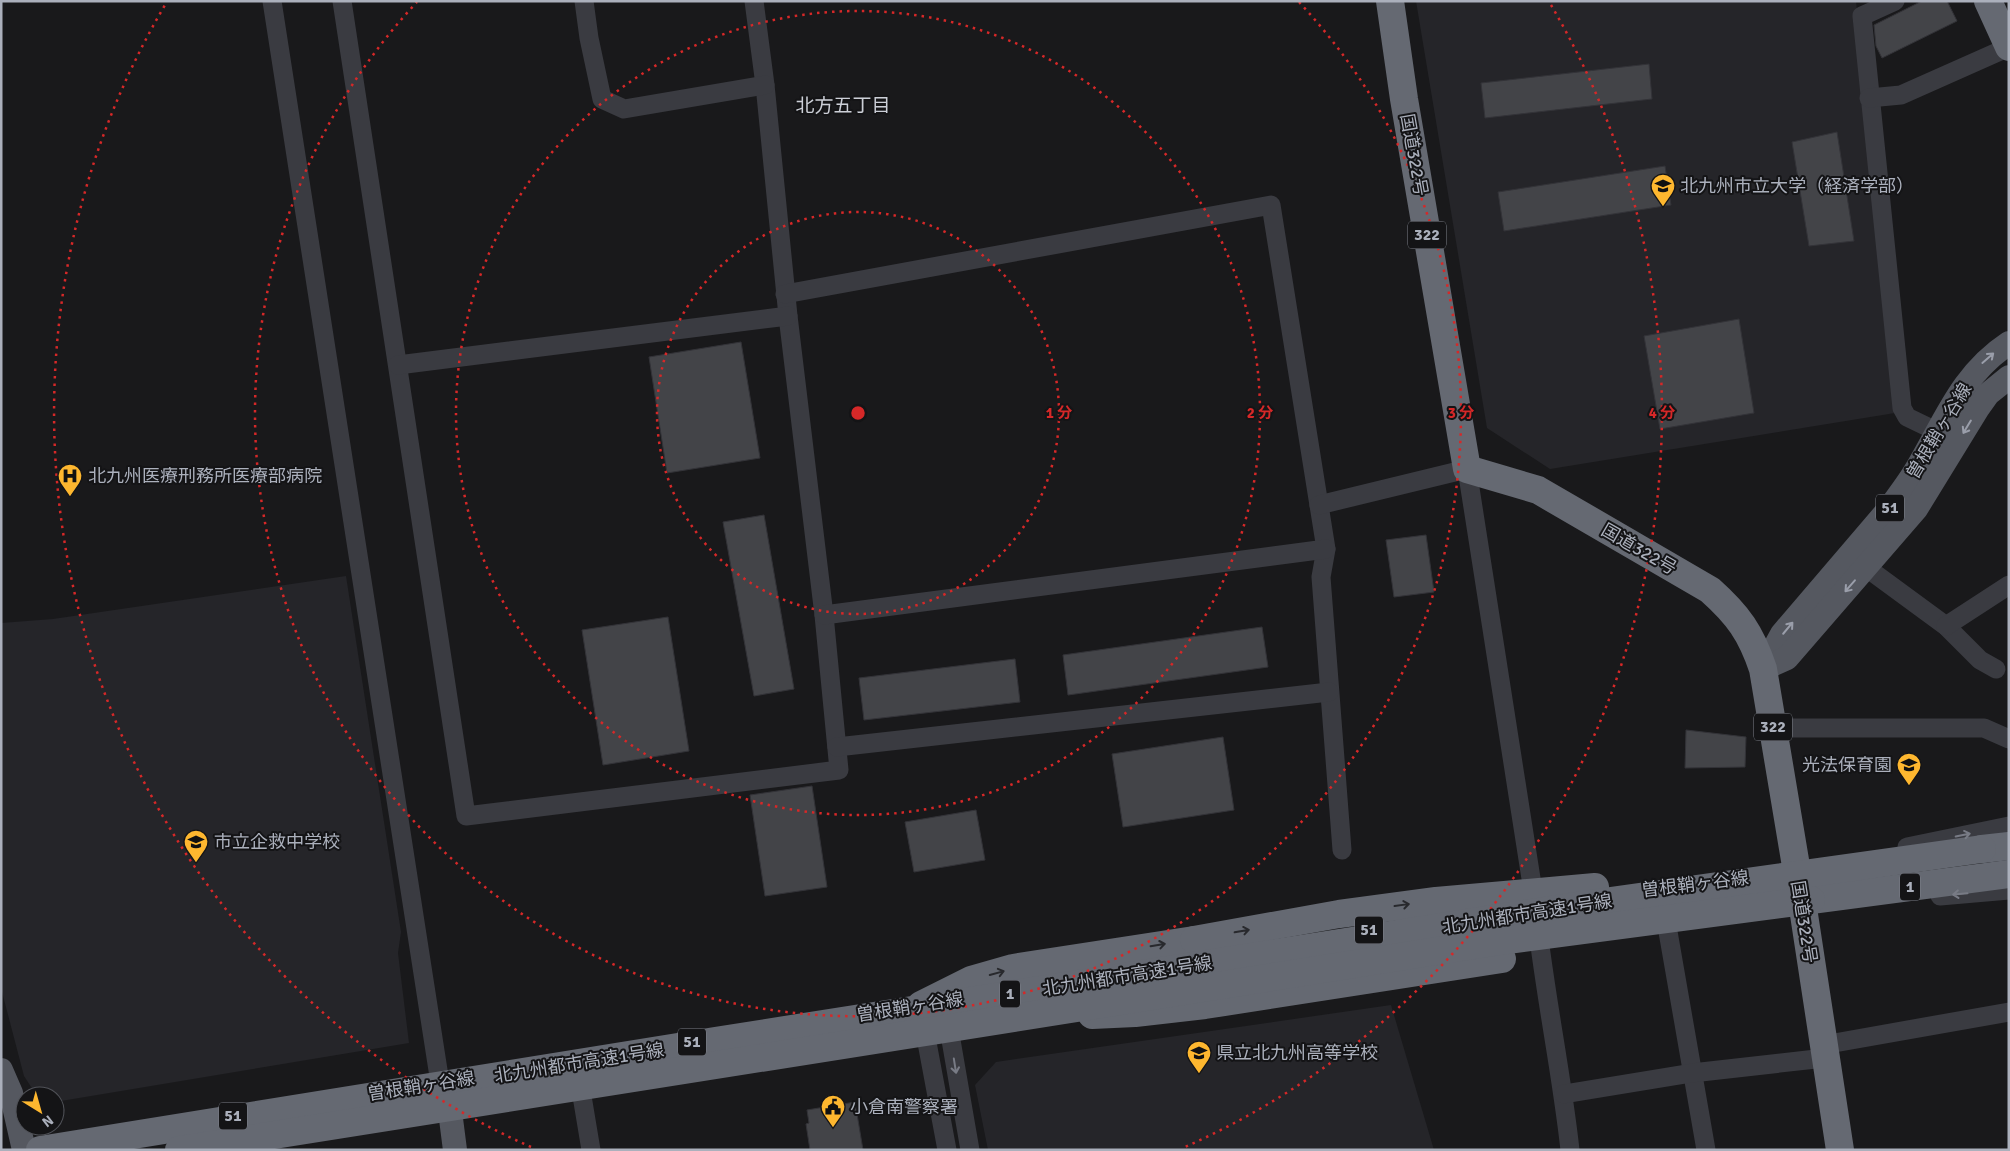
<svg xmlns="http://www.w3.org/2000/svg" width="2010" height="1151" viewBox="0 0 2010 1151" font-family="Signika,'Noto Sans JP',sans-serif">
  <rect width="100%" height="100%" fill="#19191b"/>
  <!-- built -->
  <g fill="#252529">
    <polygon points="1416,1 1856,1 1895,413 1550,469 1487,428"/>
    <polygon points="346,576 401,932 398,953 409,1043 55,1102 55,1096 37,1096 24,1076 1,988 1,623 53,619"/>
    <polygon points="1391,1005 1434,1150 988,1150 975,1085 996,1062"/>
  </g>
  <!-- building -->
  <g fill="#434448" stroke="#333338">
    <polygon points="1922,1 1947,1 1957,21 1882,58 1876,46 1874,25"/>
    <polygon points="1649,64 1652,99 1485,118 1481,83"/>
    <polygon points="1837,132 1854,241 1809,246 1792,142"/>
    <polygon points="1665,166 1671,205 1504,231 1498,192"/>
    <polygon points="1739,319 1754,413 1660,429 1644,336"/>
    <polygon points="741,342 760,458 667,473 649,357"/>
    <polygon points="764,515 794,689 754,696 723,522"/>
    <polygon points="1426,535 1434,592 1394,597 1386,540"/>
    <polygon points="668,617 689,751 603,765 582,630"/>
    <polygon points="1262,627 1268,667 1068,695 1063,655"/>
    <polygon points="1015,659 1020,702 864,720 859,678"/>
    <polygon points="1686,730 1746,737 1745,767 1685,768"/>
    <polygon points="1223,737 1234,810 1123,827 1112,754"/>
    <polygon points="812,786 827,887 765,896 750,795"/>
    <polygon points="976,810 985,860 914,872 905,822"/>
    <polygon points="855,1102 863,1150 810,1150 806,1124 809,1123 807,1110"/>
  </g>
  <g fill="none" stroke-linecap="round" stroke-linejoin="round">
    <!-- minor -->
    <g stroke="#3a3b41" stroke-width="19">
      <polyline points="272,1 440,1083"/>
      <polyline points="342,1 466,816 839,770 824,615 788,316 765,85 754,1"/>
      <polyline points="584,1 589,38 602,99 624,109 765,85"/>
      <polyline points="1895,1 1862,16 1902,408 1907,417 1936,431"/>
      <polyline points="1869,98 1901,95 2009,47"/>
      <polyline points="785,294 1271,205 1326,549 1321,577 1342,850"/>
      <polyline points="398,365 788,316"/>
      <path d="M1319 505 1467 469 1535 904C1543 986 1561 1067 1570 1150"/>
      <polyline points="1867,568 1946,626 1980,660 1996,669"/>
      <polyline points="824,615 1326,549"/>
      <polyline points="1946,626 2009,585"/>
      <polyline points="1773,728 1984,728 2009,739"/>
      <polyline points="837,747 1329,692"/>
      <polyline points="1907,847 2009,826"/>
      <polyline points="1940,896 2009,890"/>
      <polyline points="1667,926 1706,1150"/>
      <polyline points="947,1017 970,1150"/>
      <polyline points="923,1021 947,1150"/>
      <polyline points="1823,1045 2009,1012"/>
      <polyline points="581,1090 591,1150"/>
      <polyline points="1564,1094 1692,1073 1825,1058"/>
    </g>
    <!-- major -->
    <g stroke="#555860" stroke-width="24">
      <path d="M1763 669 1782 634 1888 510C1899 495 1910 481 1919 465 1946 419 1962 374 2009 343"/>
      <polyline points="1763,669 1787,658 1916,509 1978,408 1988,394 2009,377"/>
      <polyline points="1,1070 11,1093 24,1150"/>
      <polyline points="442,1090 450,1111 455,1150"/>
    </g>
    <!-- highway -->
    <g stroke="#656972" stroke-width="28">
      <path d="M1390 1 1404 99 1467 469 1538 490 1710 590C1738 615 1751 633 1763 669L1803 908 1840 1150"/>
      <polyline points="1988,1 2009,47"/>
      <polyline points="1982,849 2009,846"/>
      <polyline points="1811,900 2009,874"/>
      <polyline points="921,1005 971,980 1013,968 1194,940"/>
      <polyline points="1092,1015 1135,1013 1205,1005 1502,959"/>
    </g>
    <!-- highway-bridge -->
    <g stroke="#656972" stroke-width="28">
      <polyline points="1194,940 1339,914 1436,901 1595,887"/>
      <polyline points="40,1150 715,1041 1582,905 1982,849"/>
      <polyline points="179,1150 1500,941 1811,900"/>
    </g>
  </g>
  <!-- one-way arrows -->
  <defs><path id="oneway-shaft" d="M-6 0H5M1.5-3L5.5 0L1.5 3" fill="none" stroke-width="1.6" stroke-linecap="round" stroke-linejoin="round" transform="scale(1.25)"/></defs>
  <g stroke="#9a9eaa">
    <use href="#oneway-shaft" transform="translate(1988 358) rotate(-41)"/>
    <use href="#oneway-shaft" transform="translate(1967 427) rotate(121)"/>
    <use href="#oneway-shaft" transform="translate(1850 586) rotate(131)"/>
    <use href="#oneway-shaft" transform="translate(1788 628) rotate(-50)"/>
  </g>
  <g stroke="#787b85">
    <use href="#oneway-shaft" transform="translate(1963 835) rotate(-12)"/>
    <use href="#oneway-shaft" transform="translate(1960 894) rotate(175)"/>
    <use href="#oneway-shaft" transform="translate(955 1066) rotate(81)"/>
  </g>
  <g stroke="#28292d">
    <use href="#oneway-shaft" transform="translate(1402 905) rotate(-8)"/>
    <use href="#oneway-shaft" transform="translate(1242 931) rotate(-10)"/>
    <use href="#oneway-shaft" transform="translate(1158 945) rotate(-9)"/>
    <use href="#oneway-shaft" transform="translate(997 973) rotate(-15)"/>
  </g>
  <!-- distance rings -->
  <g fill="none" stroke="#d62828" stroke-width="2.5" stroke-dasharray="2.5 5">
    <circle cx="858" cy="413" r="201"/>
    <circle cx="858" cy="413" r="402"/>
    <path d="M1299 2A603 603 0 1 1 417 2"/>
    <path d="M531 1147A804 804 0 0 1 165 5M1551 5A804 804 0 0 1 1185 1147"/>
  </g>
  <!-- icons -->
  <defs>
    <symbol id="university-pin" viewBox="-11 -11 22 30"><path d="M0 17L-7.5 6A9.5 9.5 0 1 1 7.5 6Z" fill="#feb72f" stroke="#141416"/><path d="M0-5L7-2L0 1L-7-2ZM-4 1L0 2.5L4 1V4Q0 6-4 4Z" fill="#111"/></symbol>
    <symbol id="hospital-pin" viewBox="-11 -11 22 30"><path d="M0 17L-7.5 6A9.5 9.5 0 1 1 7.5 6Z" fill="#feb72f" stroke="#141416"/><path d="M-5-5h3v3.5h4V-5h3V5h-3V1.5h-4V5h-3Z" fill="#111"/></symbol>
    <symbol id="school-pin" viewBox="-11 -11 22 30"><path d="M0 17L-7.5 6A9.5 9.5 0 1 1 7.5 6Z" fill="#feb72f" stroke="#141416"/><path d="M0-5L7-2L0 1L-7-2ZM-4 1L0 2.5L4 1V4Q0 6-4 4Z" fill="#111"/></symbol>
    <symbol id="civic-pin" viewBox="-11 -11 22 30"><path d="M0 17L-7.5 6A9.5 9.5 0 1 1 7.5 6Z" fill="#feb72f" stroke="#141416"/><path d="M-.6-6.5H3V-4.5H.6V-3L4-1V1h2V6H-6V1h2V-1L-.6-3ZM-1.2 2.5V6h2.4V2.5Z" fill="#111"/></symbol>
  </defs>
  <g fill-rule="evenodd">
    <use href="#university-pin" x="1649" y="172" width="28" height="38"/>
    <use href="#hospital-pin" x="56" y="462" width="28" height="38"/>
    <use href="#school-pin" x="1895" y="751" width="28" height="38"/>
    <use href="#school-pin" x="182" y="828" width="28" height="38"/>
    <use href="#school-pin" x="1185" y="1039" width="28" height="38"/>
    <use href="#civic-pin" x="819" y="1093" width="28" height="38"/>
  </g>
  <g text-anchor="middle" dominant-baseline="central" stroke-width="4" stroke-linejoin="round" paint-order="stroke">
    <!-- shield labels -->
    <g fill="#141416" stroke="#7e818a" stroke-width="1">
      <rect x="1408" y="221.5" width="38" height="27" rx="4"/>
      <rect x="1876" y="494.5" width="28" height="27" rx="4"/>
      <rect x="1754" y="713.5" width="38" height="27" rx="4"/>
      <rect x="1900" y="873.5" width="20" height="27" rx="4"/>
      <rect x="1355" y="916.5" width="28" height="27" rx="4"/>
      <rect x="1000" y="980.5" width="20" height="27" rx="4"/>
      <rect x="678" y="1028.5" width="28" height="27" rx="4"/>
      <rect x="219" y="1102.5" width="28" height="27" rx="4"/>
    </g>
    <g font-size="16" font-weight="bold" fill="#abb0bc">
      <text x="1427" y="235">322</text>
      <text x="1890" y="508">51</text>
      <text x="1773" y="727">322</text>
      <text x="1910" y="887">1</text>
      <text x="1369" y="930">51</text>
      <text x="1010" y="994">1</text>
      <text x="692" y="1042">51</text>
      <text x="233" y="1116">51</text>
    </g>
    <!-- street labels -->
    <g font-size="18" fill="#abb0bc" stroke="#141416">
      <text transform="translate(1414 155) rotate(80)">国道322号</text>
      <text transform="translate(1939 431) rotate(-59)">曽根鞘ヶ谷線</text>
      <text transform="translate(1639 549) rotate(30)">国道322号</text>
      <text transform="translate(1695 884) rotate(-7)">曽根鞘ヶ谷線</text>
      <text transform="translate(1527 914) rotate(-9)">北九州都市高速1号線</text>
      <text transform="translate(1804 922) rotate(81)">国道322号</text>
      <text transform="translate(1127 976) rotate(-9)">北九州都市高速1号線</text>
      <text transform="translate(910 1007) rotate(-9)">曽根鞘ヶ谷線</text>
      <text transform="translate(579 1063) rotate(-9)">北九州都市高速1号線</text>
      <text transform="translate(421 1086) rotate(-9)">曽根鞘ヶ谷線</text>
    </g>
    <!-- poi labels -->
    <g font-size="18" fill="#abb0bc" stroke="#141416" text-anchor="start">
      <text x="1680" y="186">北九州市立大学（経済学部）</text>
      <text x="88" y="476">北九州医療刑務所医療部病院</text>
      <text x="1892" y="765" text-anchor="end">光法保育園</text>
      <text x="214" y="842">市立企救中学校</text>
      <text x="1216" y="1053">県立北九州高等学校</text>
      <text x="850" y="1107">小倉南警察署</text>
    </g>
    <!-- neighbourhood labels -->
    <g font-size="19" fill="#cccfd7" stroke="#141416">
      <text x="843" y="106">北方五丁目</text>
    </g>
  </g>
  <circle cx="858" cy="413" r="8" fill="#d62828" stroke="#141416" stroke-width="2.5"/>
  <g font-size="15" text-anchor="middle" font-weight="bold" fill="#d62828" stroke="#141416" stroke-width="4" stroke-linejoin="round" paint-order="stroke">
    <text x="1059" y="418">1 分</text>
    <text x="1260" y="418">2 分</text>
    <text x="1461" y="418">3 分</text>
    <text x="1662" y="418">4 分</text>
  </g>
  <!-- border -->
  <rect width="2010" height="1151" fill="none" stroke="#abb0bc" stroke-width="5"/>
  <!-- north arrow -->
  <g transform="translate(40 1111) rotate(143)"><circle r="24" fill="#141416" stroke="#505258"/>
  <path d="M0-4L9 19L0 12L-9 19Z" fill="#feb72f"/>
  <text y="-8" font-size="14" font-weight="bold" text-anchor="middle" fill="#abb0bc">N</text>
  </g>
</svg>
